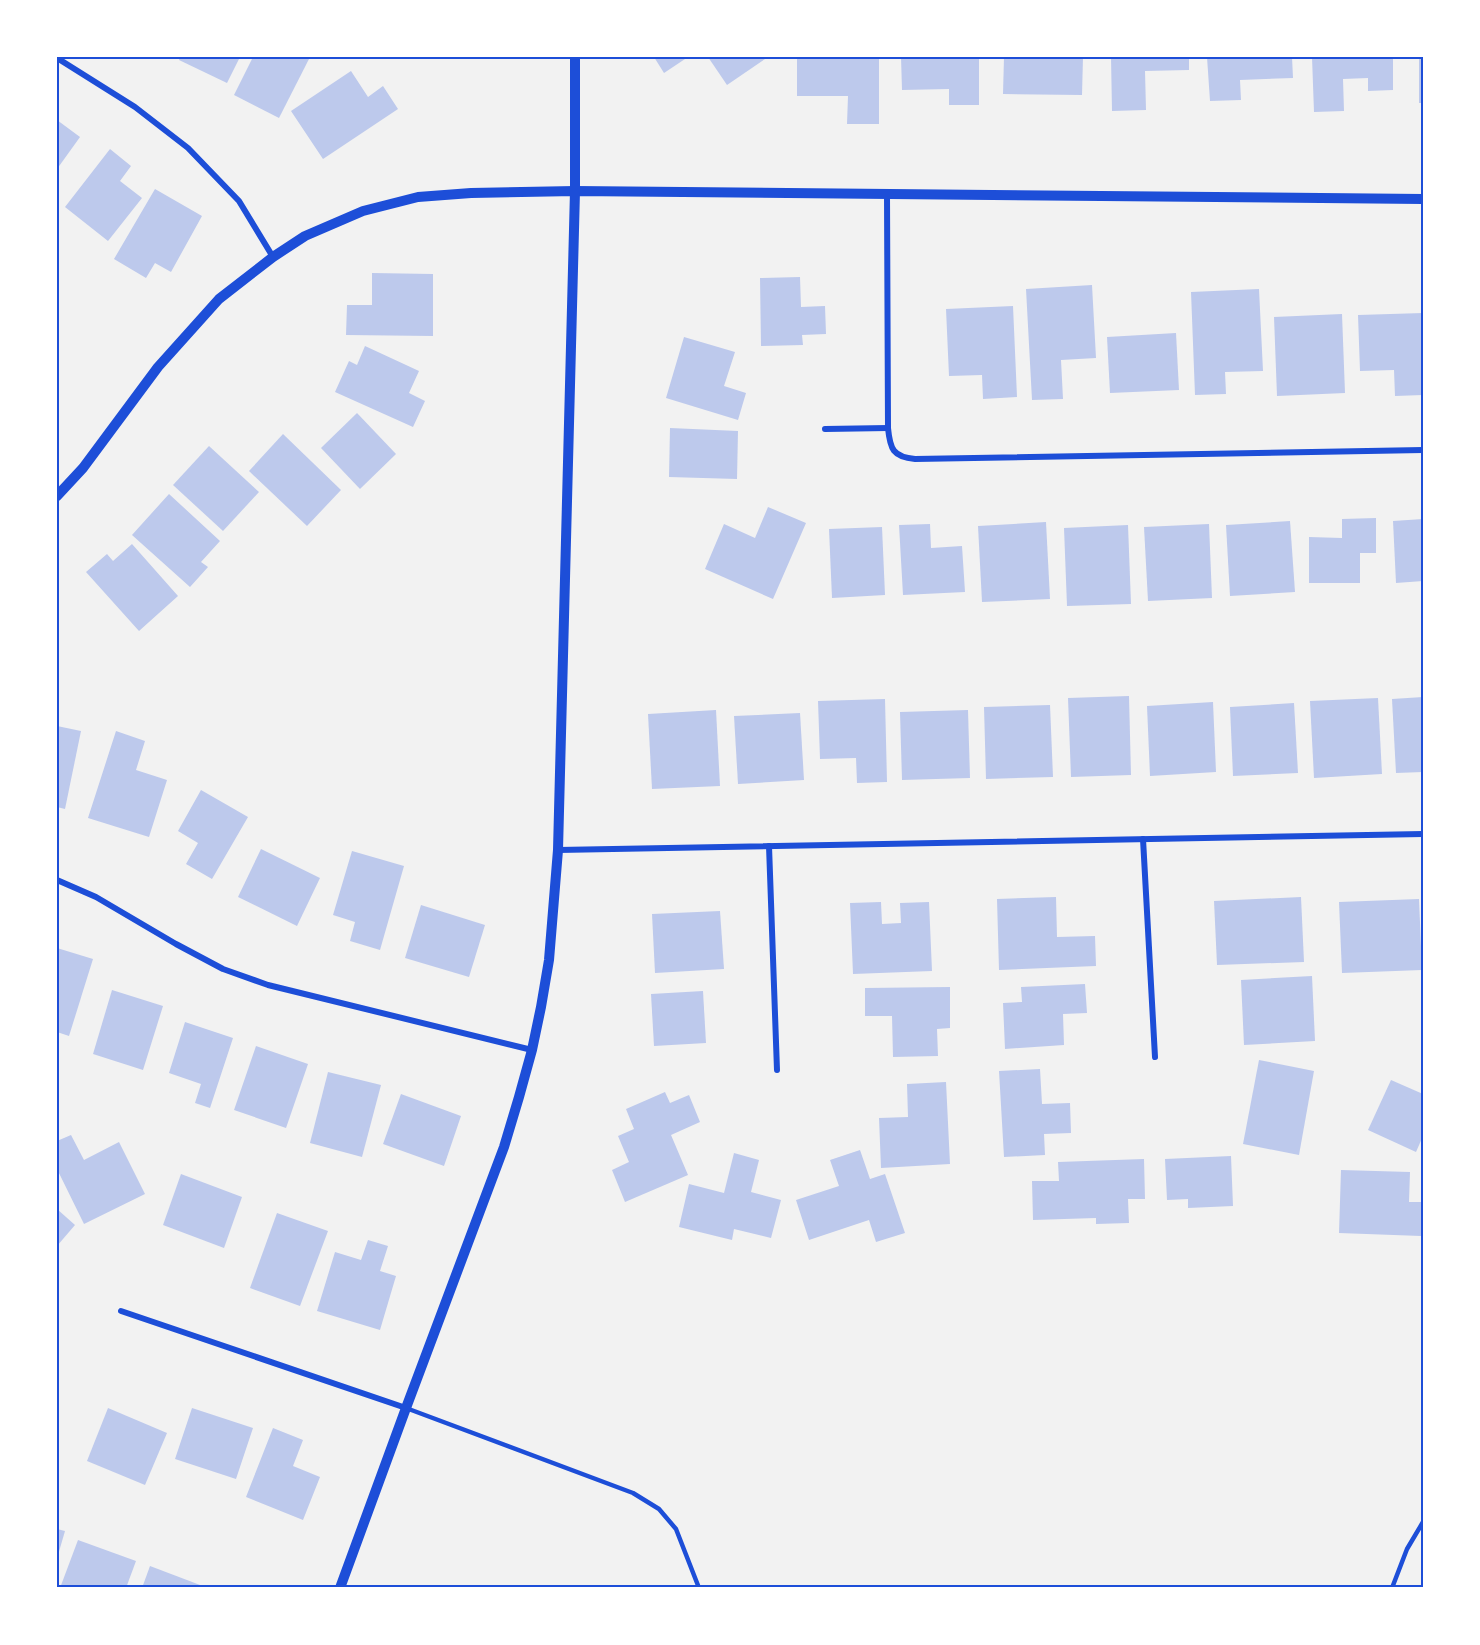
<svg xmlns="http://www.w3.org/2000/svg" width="1480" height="1645" viewBox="0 0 1480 1645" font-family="'Archivo Narrow',sans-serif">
  <rect width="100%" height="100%" fill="#f2f2f2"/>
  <!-- building -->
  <g fill="#bdc9ec">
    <polygon points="180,57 240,57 227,83 179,60"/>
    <polygon points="253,57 310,57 279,118 234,95"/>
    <polygon points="654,57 688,57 664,73"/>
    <polygon points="708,57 768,57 727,85"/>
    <polygon points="797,57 879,57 879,124 847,124 848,96 797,96"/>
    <polygon points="901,57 979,57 979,105 949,105 949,89 902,90"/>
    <polygon points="1004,57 1083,57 1082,95 1003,94"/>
    <polygon points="1111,57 1189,57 1189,70 1145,71 1146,110 1112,111"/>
    <polygon points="1207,57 1292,57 1293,78 1240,80 1241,100 1210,101"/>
    <polygon points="1312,57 1393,57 1393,90 1368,91 1368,78 1343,79 1344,111 1314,112"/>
    <rect x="1419" y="57" width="4" height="46"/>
    <polygon points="351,71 368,97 383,86 398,109 323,159 291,111"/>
    <polygon points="57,120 80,137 57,169"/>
    <polygon points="110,149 131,166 120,181 142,198 108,241 65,207"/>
    <polygon points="155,189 202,216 171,272 155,263 146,278 114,259"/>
    <polygon points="372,273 433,274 433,336 346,335 347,305 372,305"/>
    <polygon points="800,277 801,307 825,306 826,334 802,335 803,345 761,346 760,278"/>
    <polygon points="1092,285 1096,358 1061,360 1063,399 1032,400 1026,289"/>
    <polygon points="1259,289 1263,371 1225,372 1226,394 1195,395 1191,292"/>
    <polygon points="1013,306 1017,397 983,399 982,375 949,376 946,309"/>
    <polygon points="1423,313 1423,395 1395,396 1394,370 1360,371 1358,315"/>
    <polygon points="1342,314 1345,393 1277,396 1274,317"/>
    <polygon points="1176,333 1179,390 1110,393 1107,337"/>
    <polygon points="684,337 735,352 724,386 746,393 738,420 666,398"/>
    <polygon points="365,346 419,371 409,393 425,401 413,427 335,392 349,361 357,365"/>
    <polygon points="357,413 396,454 360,489 321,448"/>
    <polygon points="670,428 738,431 737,479 669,477"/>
    <polygon points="283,434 341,490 307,526 249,471"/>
    <polygon points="209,446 259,492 223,531 173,485"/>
    <polygon points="169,494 220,541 201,562 208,567 190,587 132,535"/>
    <polygon points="768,507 806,523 773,599 705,569 724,524 755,538"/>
    <polygon points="1376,518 1376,553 1360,553 1360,583 1309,583 1309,537 1342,538 1342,519"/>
    <polygon points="1423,519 1423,581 1396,583 1393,521"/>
    <polygon points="1290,521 1295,592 1230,596 1226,525"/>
    <polygon points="1046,522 1050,599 982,602 978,526"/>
    <polygon points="930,524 931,548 962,546 965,592 903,595 899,525"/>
    <polygon points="1209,524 1212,598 1148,601 1144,527"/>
    <polygon points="1128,525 1131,604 1067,606 1064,528"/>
    <polygon points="882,527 885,595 832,598 829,529"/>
    <polygon points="132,544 178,596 139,631 86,572 107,554 113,561"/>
    <polygon points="1129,696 1131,775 1071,777 1068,698"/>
    <polygon points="1423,697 1423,772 1396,773 1392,699"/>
    <polygon points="1378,698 1382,774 1314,778 1310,701"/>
    <polygon points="885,699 887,782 857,783 856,758 820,759 818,701"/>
    <polygon points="1213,702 1216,772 1150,776 1147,706"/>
    <polygon points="1294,703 1298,773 1233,776 1230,707"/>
    <polygon points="1050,705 1053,777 986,779 984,707"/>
    <polygon points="716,710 720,786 652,789 648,714"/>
    <polygon points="968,710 970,778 902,780 900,712"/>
    <polygon points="800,713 804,780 738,784 734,716"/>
    <polygon points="57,726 81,731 65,809 57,807"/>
    <polygon points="116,731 145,741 136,770 167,780 149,837 88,818"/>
    <polygon points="201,790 248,817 212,879 186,864 198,843 178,831"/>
    <polygon points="261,849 320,878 297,926 238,897"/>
    <polygon points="352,851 404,866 380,950 350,941 355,922 333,915"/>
    <polygon points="1056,897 1057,937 1095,936 1096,966 999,970 997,899"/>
    <polygon points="1301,897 1304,962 1217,965 1214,901"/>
    <polygon points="1419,899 1422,970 1342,973 1339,902"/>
    <polygon points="881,902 882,924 901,923 900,903 929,902 932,971 853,974 850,903"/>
    <polygon points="421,905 485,925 469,977 405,958"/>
    <polygon points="720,911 724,969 655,973 652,914"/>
    <polygon points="57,948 93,959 69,1036 57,1032"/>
    <polygon points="1312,976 1315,1041 1244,1045 1241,980"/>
    <polygon points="1085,984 1087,1013 1063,1014 1064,1045 1005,1049 1003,1003 1022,1002 1021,987"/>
    <polygon points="950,987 950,1028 937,1029 938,1056 893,1057 892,1016 865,1016 865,988"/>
    <polygon points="112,990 163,1006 143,1070 93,1054"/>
    <polygon points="703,991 706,1043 654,1046 651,994"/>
    <polygon points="185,1022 233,1038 210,1108 195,1103 201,1084 169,1073"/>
    <polygon points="256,1046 308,1064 286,1128 234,1110"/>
    <polygon points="1259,1060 1314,1071 1299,1155 1243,1144"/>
    <polygon points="1040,1069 1042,1104 1070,1103 1071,1133 1044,1134 1045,1155 1004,1157 999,1071"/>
    <polygon points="328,1072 381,1085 362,1157 310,1143"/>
    <polygon points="1391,1080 1423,1094 1423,1136 1416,1152 1368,1130"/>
    <polygon points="946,1082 950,1164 881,1168 879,1118 908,1117 907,1084"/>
    <polygon points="665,1092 670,1103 689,1095 700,1122 671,1135 688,1175 625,1202 612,1170 629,1162 618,1136 634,1129 626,1109"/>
    <polygon points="401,1094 461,1116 444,1166 383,1144"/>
    <polygon points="71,1135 84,1160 119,1142 145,1194 84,1224 57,1169 57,1141"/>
    <polygon points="860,1150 870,1179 885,1174 905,1233 876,1242 869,1220 809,1240 796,1200 839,1186 830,1160"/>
    <polygon points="734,1153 759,1160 751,1192 781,1200 771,1238 734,1229 732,1240 679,1227 689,1184 724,1193"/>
    <polygon points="1231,1156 1233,1206 1188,1208 1188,1199 1167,1200 1165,1159"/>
    <polygon points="1144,1159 1145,1199 1128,1199 1129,1223 1096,1224 1096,1218 1033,1220 1032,1181 1059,1181 1058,1162"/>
    <polygon points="1341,1170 1410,1172 1409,1202 1422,1202 1421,1236 1339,1233"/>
    <polygon points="181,1174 242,1197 224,1248 163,1225"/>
    <polygon points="57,1209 75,1225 57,1246"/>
    <polygon points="277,1213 328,1231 300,1306 250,1288"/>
    <polygon points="368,1240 388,1246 380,1271 396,1276 380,1330 317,1311 335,1252 361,1260"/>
    <polygon points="108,1408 167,1433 145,1485 87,1461"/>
    <polygon points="192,1408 253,1428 236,1479 175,1459"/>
    <polygon points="273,1428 303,1440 293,1466 320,1477 303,1520 246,1497"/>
    <polygon points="57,1529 65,1531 58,1555 57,1555"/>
    <polygon points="78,1540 136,1561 126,1588 60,1588"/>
    <polygon points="150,1566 208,1588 142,1588"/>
  </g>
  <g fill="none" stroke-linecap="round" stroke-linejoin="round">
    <!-- service -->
    <g stroke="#1d4ed8" stroke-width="4.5">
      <polyline points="406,1408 633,1493 659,1509 676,1529 699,1588"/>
      <polyline points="1392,1588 1407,1549 1423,1522"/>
    </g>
    <!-- minor -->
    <g stroke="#1d4ed8" stroke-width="6">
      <polyline points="57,58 135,107 188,148 239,201 273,257"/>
      <path d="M887 195 888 428C890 449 893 457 915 459L1423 450"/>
      <polyline points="825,429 888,428"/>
      <polyline points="1143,839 1155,1057"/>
      <polyline points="769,846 777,1070"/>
      <polyline points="558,850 1423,834"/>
      <polyline points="57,880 96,897 176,944 223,969 268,985 532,1050"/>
      <polyline points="121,1311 406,1408"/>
    </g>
    <!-- tertiary -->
    <g stroke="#1d4ed8" stroke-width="10">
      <polyline points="57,496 83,468 158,367 219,299 273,257 305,236 363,211 418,197 471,193 575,191 1423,199"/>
      <polyline points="340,1588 406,1408 504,1147 519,1097 532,1050 541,1007 549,960 558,850 575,191 575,57"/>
    </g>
  </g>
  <!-- border -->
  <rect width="1480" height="1645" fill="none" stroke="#ffffff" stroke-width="117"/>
  <rect x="58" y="58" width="1364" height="1528" fill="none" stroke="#1d4ed8" stroke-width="2"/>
</svg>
